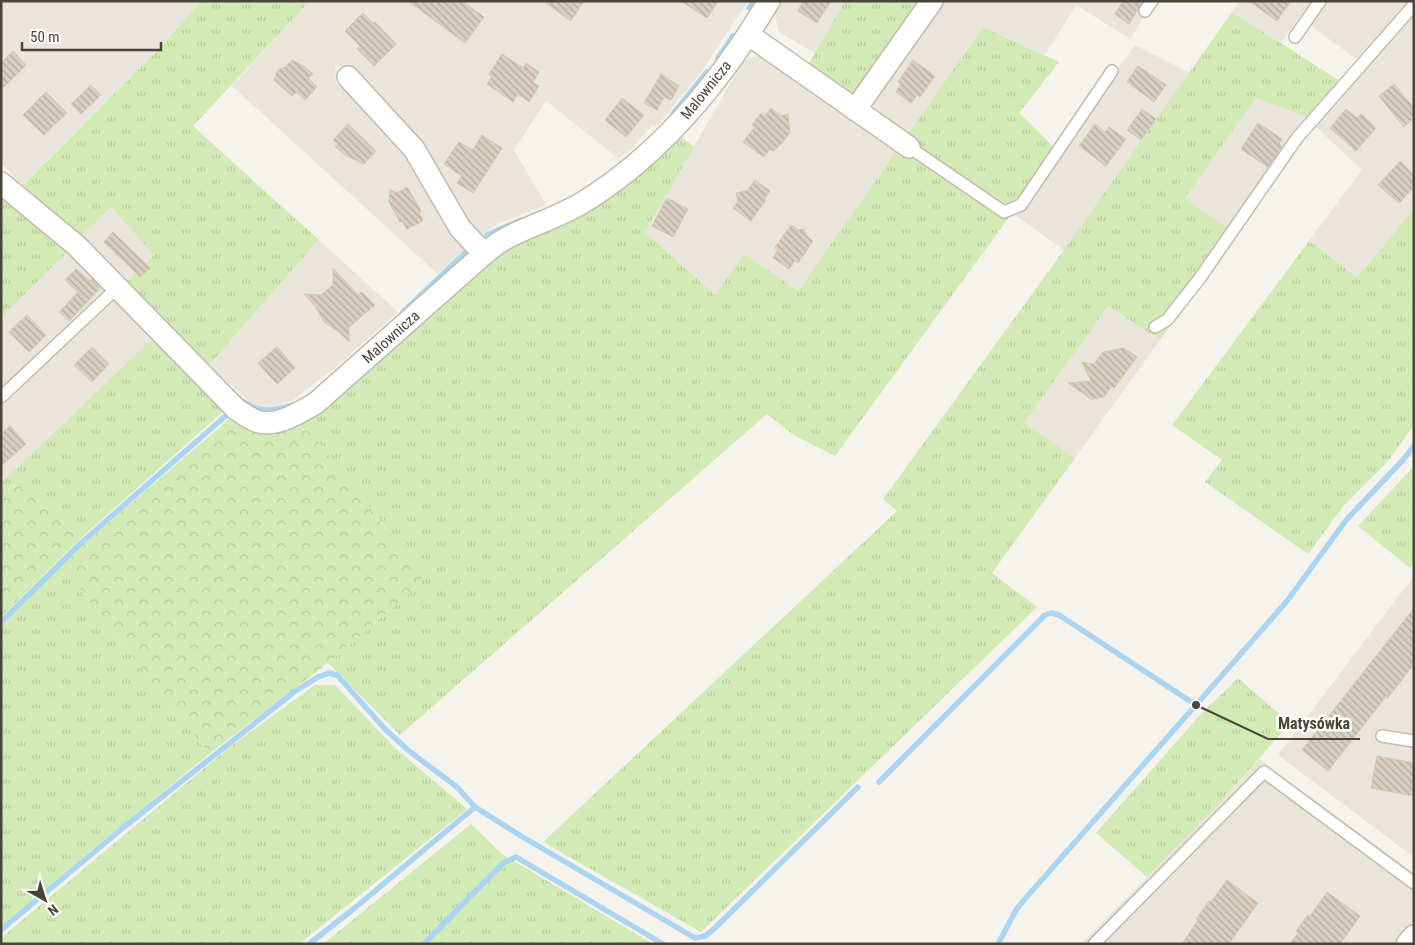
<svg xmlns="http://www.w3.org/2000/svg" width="1415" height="945" viewBox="0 0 1415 945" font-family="'Roboto Condensed',sans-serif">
  <defs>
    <pattern id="grass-tufts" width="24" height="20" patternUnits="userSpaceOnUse" patternTransform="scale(1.25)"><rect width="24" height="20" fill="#d2eab5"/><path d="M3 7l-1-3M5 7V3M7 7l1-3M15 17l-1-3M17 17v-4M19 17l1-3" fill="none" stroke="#b6ca9c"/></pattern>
    <pattern id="forest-crowns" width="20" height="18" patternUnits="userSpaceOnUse" patternTransform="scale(1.25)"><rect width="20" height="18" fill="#d2eab5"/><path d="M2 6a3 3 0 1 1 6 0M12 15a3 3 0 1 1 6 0" fill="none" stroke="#b6ca9c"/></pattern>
    <pattern id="building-back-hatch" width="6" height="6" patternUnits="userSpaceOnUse" patternTransform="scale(1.25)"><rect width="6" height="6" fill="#d8cfc1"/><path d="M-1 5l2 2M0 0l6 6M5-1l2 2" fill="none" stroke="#b1aa9e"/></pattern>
  </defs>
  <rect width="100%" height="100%" fill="#f6f3ec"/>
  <!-- residential -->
  <g fill="#eae5da">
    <polygon points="1,1 201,1 155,53 22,185 1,163"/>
    <polygon points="310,1 748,1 702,71 658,125 651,126 632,149 618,158 546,101 514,150 546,205 500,223 481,235 467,221 352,70 335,65 336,84 350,88 398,143 465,248 438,274 232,86"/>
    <polygon points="779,1 845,1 815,53 779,32 774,11"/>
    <polygon points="937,1 1154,1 1130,39 1076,5 1045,55 983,27 798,291 715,295 645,232 744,59 764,54 845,111"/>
    <polygon points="1239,1 1311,1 1281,43 1232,12"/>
    <polygon points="1328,1 1411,1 1359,61 1310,25"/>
    <polygon points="1414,13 1414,209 1357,277 1309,241 1362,170 1315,126 1237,234 1185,198 1256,98 1317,120"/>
    <polygon points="1135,45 1190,73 1064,250 1012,213 1059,152"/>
    <polygon points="111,206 154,255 123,285 77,240"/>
    <polygon points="319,240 398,312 337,366 292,401 276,405 262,406 251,403 209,365"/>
    <polygon points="70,250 155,336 1,483 1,317"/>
    <polygon points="1108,306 1160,340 1075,458 1024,423"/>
    <polygon points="1414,576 1414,857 1278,755"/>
    <polygon points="1259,759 1414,873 1414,944 1081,944 1218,805"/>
  </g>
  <!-- grass -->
  <g fill="url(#grass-tufts)">
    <polygon points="201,1 310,1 193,126 319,240 209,365 123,285 154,255 111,207 77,240 17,191 155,53"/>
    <polygon points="845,1 923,1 853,101 807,67"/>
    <polygon points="1232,12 1340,81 1308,117 1256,98 1185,198 1237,234 1160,340 1108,306 1024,423 1075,458 992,573 1037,607 701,932 543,842 897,511 883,499 1064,250"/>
    <polygon points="983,27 1059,62 1019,113 1059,152 1012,213 835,456 795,436 767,414 400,735 328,663 412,591 423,577 301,419 482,262 677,133 694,147 645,232 715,295 744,254 798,291"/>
    <polygon points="7,197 70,250 1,317 1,203"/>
    <polygon points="1414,209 1414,425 1388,461 1345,504 1308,554 1205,482 1222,460 1172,425 1309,241 1357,277"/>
    <polygon points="155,336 228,407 81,538 16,483 1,496 1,483"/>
    <polygon points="1414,466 1414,563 1410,568 1358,526"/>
    <polygon points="60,564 209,754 81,859 1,928 1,626"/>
    <polygon points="1238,678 1290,723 1218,805 1147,877 1096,833 1200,715"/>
    <polygon points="315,685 335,685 394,747 467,809 299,944 1,944 1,938 231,746"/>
    <polygon points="471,824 502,854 653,944 323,944"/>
  </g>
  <!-- forest -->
  <g fill="url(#forest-crowns)">
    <polygon points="234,415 301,419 423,577 412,591 328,663 209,754 60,564"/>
    <polygon points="16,483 81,538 1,617 1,496"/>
  </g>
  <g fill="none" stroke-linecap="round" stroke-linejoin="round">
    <!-- stream -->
    <g stroke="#a9d4f2" stroke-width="5.5">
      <polyline points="749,8 754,1"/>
      <polyline points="718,58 733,36"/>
      <polyline points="673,114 707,72"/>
      <polyline points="487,235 521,220"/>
      <polyline points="403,312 467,251"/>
      <path d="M244 402C263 414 273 410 294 405"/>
      <polyline points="1,622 81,543 230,412"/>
      <polyline points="879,782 1045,615 1051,613 1059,615 1196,705"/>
      <polyline points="1,930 124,827 294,692 318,677 329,673 337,675 385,729 409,751 457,787 475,807 521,836 695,938 705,936 714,929 858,787"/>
      <polyline points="309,944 356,907 475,807"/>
      <polyline points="424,944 503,863 516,857 663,944"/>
      <polyline points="998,944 1016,910 1024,900 1225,672 1287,601 1347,519 1403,460 1414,446"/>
    </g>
  </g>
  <!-- building -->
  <g fill="url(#building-back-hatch)" stroke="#d3c7b4">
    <polygon points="408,1 462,1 484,17 465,43"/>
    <polygon points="543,1 584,1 571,21"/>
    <polygon points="681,1 718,1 707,18"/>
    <polygon points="803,1 831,1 817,23 798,11"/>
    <polygon points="1123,1 1143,1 1129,24 1115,14"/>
    <polygon points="1249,1 1291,1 1277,21"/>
    <polygon points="363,13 373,23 375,22 396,44 374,66 357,49 360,46 345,31"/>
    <polygon points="13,51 26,65 1,90 1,63"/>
    <polygon points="502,54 523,68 526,63 539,72 533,82 539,86 529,102 518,94 513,102 487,84 492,77 489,74"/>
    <polygon points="292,60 305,67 313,74 308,78 317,87 305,100 296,92 292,96 274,80 276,76 276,73 281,68 284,68"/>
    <polygon points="913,60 935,76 920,97 917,95 911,103 896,92 901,84 898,82"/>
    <polygon points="1138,66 1166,85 1154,102 1127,82"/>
    <polygon points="661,74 679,86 671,100 664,97 657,110 644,103"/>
    <polygon points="1394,84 1414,108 1414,118 1404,127 1379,96"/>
    <polygon points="91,85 101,95 81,114 71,104"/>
    <polygon points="46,92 67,113 44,135 23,115"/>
    <polygon points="622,98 644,115 626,137 605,120"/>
    <polygon points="771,108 781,116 788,114 790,133 781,144 773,151 770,149 764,157 743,142 755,127 752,125 761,113 765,116"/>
    <polygon points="1142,109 1156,119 1141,140 1127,130"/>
    <polygon points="1346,109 1357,118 1361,114 1376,128 1356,151 1330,128"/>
    <polygon points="1258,123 1282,139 1279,144 1282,146 1268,167 1241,149"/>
    <polygon points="348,124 376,151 364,164 345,155 335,146 338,144 333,140"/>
    <polygon points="1095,124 1105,132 1109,127 1126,139 1106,166 1079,146"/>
    <polygon points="482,135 502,148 473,193 457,183 462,176 444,164 459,142 473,150"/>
    <polygon points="1400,161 1414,175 1414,187 1399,203 1378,185"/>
    <polygon points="755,180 770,191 764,199 766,200 751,221 733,208 738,201 736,193 748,190"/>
    <polygon points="407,187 421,211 419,212 423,221 407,229 402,221 400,222 389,202 390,190 397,193"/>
    <polygon points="667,198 688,209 673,237 652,226"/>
    <polygon points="791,225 798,230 804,229 806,235 813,241 798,263 795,261 789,269 773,258 778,250 775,247"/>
    <polygon points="113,232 150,268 140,277 104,242"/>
    <polygon points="333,268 358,295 362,292 375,305 349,327 349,342 338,331 324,322 316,307 304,294 321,295 333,285"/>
    <polygon points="76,269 90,281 92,279 100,288 69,321 59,312 78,292 65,280"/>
    <polygon points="27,315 46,335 29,352 9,332"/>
    <polygon points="92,347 109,364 92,382 74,365"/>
    <polygon points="277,347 295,368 277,384 258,363"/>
    <polygon points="1124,348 1137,357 1114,388 1112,386 1104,397 1091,399 1068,383 1091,381 1082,362 1094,364 1103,352"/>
    <polygon points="10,426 26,444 1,466 1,434"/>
    <polygon points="1414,608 1414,664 1387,699 1388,694 1328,771 1302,750"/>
    <polygon points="1377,756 1414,763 1414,796 1371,788"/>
    <polygon points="1227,880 1258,903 1229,944 1182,944 1198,920 1196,919 1209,901 1211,902"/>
    <polygon points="1327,892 1360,916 1340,944 1290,944 1298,933 1296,931 1308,915 1310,916"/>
  </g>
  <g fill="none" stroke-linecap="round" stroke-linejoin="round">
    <defs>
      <g id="service">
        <polyline points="1145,11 1152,1"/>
        <polyline points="1295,37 1320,1"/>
        <polyline points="909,147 1004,212 1021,205 1112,71"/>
        <polyline points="1155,327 1167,320 1200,278 1297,138 1414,5"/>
        <polyline points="1,397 117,288"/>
        <polyline points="1382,736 1414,741"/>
        <polyline points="1094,944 1264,772 1414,883"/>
      </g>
      <g id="minor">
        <polyline points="749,35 909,147"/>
        <polyline points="348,77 414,149 460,228 484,254"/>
        <polyline points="855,110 932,1"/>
        <path d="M1 183 77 246 236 409C242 413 249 418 256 421 276 428 299 413 316 403L484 254C490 249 496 244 503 240 528 226 557 218 582 203 662 154 722 80 769 1"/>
        <polyline points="1407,944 1414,936"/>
      </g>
    </defs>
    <!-- service casing -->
    <use href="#service" stroke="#c2bbae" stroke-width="14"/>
    <!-- minor casing -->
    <use href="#minor" stroke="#c2bbae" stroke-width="24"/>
    <!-- service -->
    <use href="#service" stroke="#fff" stroke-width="11"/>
    <!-- minor -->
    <use href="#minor" stroke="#fff" stroke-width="21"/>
  </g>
  <g text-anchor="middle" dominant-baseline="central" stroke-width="5" stroke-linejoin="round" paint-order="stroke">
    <!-- street labels -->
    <g font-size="15" fill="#4b4439" stroke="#fff">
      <text transform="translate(706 90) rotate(-51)">Malownicza</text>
      <text transform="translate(391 337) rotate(-42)">Malownicza</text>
    </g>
  </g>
  <!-- callouts -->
  <path fill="none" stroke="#4b4439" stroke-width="2" d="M1196 705L1268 739H1360"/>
  <circle fill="#4b4439" stroke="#fff" stroke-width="2" cx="1196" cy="705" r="5"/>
  <g font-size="16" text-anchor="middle" font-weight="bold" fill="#4b4439" stroke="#fff" stroke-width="5" stroke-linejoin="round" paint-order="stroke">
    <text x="1314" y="729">Matysówka</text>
  </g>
  <!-- border -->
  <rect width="1415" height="945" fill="none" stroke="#4b4439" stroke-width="5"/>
  <!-- north arrow -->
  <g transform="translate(45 900) rotate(141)" stroke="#ffffff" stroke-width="4" paint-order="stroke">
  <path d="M0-4L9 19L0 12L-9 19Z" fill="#4b4439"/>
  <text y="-8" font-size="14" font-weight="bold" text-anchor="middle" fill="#4b4439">N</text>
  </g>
  <!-- scale -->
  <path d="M22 42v8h139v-8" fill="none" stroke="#4b4439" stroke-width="2.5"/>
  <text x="30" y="42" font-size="15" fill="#4b4439" stroke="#ffffff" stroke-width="4" paint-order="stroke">50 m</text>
</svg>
